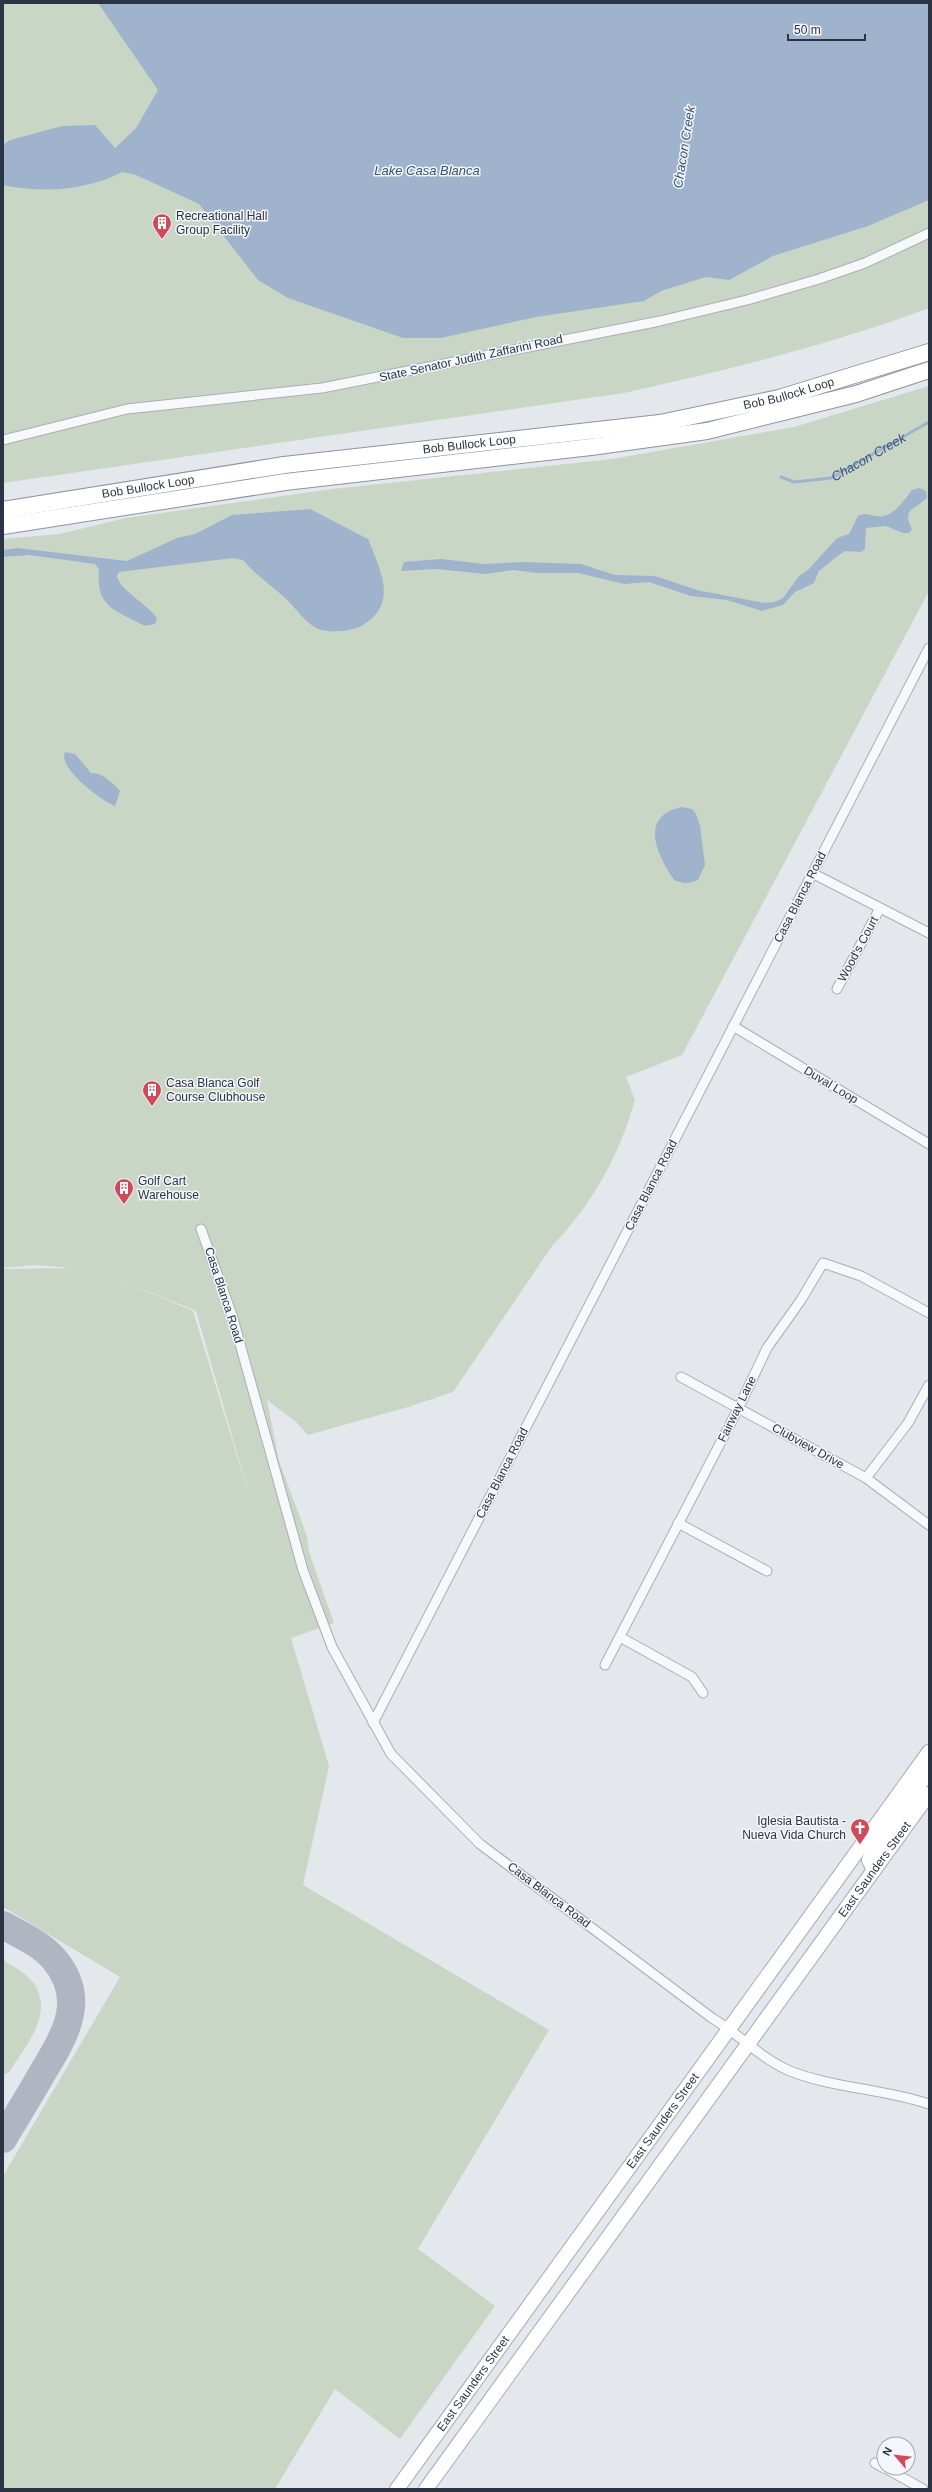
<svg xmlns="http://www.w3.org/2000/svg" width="932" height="2492" viewBox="0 0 932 2492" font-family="Helvetica,sans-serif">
  <rect width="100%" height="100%" fill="#e4e7ec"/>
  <!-- green -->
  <g fill="#c9d6c5" fill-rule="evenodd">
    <path d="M3 3H929V308C830 345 727 370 624 393L3 483Z"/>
    <path d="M929 386V591L682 1055 626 1077 635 1100C620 1154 592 1205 552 1246L453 1392 408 1407 308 1435 296 1422 267 1400 279 1461 307 1536 309 1552 334 1623 291 1638 329 1766 303 1885 549 2030 418 2249 495 2306 400 2439 335 2389 275 2489H3V2176L120 1977 3 1907V1269L70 1268 36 1265 3 1268V539L59 534 126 518 333 489 612 459 794 427ZM108 1275 196 1311 253 1509 193 1311Z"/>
    <path d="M3 1960C12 1966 24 1972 31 1980 57 2010 26 2046 9 2072L3 2075Z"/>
  </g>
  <!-- water -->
  <g fill="#9fb4cc">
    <path d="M98 3H929V200L868 226 773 256 729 280 706 277 661 291 644 301 536 317 441 338H403L288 298 258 280 199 204 136 175 122 172C86 191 42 193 3 185V145L10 140 62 126 95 125 115 148 136 128 158 90Z"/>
    <path d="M919 488 926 491 927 497C919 509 900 507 912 529L909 533H903L886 526 866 528 865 549 861 552 845 551 835 558 819 571 814 583 795 592 783 605 762 611 727 600 691 596 649 582 624 584 578 573H537L514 570 485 574 436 569 401 571 404 562 441 559 484 564 524 562 581 564 615 575 655 576 697 590 764 603 775 602 783 598 799 576 809 569 837 538 849 534 858 516C866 512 868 515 876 516 893 519 903 501 912 490Z"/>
    <path d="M310 509 368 539C380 570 399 603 363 625 353 631 333 633 322 630 307 627 295 606 283 596 269 584 255 574 243 560L233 558 119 572 117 576C120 590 147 604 157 618L155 624 145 626C116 610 95 608 99 569L95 564 29 555 3 557V550L17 548 127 561 177 538 195 534 232 515Z"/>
    <path d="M65 752 75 754 91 773C102 772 113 783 120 791L115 806C101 801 57 767 65 752Z"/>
    <path d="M682 807 692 809 696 814 700 825 705 865 698 880C689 884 683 884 674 880 657 855 638 816 682 807Z"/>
  </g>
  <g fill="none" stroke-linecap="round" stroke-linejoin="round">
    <!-- stream -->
    <path stroke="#9fb4cc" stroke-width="3" id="s1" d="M781 477 794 482 831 478 929 422"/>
    <!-- taxiway -->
    <path stroke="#b0b6c1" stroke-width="28" d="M3 1925C20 1935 40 1943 53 1958 90 2000 63 2038 40 2077 28 2098 15 2119 3 2139"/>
    <defs>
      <g id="minor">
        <polyline points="3,440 127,409 322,388 660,321 747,300 819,279 865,263 929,233"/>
        <polyline points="812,873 929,933"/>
        <polyline points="837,989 880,908"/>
        <polyline points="733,1026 929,1144"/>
        <path d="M201 1229 232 1315 303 1570 332 1647 391 1754 480 1844 712 2018C738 2033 761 2059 790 2071 833 2088 884 2089 929 2104"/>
        <polyline points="681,1377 866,1478 929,1525"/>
        <polyline points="866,1478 908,1423 929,1385"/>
        <polyline points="678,1523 767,1571"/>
        <polyline points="620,1637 692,1677 703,1693"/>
        <polyline points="605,1665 739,1407 767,1348 801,1300 823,1263 861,1276 929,1313"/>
        <polyline points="373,1723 929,648"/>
        <polyline points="875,2463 884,2468"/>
        <polyline points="885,2468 923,2489"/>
      </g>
      <g id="primary">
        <polyline points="874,1870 869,1860 872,1853 929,1771"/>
        <path id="s2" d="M397 2489 929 1752"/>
        <path id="s3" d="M426 2489 929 1794"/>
      </g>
      <g id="motorway">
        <path id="s4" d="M3 510 284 465 660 423 779 398 929 352"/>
        <polyline points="3,526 285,482 591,447 707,431 856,394 929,370"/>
      </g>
    </defs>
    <!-- minor casing -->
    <use href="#minor" stroke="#a9aeb7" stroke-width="11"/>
    <!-- primary casing -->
    <use href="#primary" stroke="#a3abb8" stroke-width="16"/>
    <!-- motorway casing -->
    <use href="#motorway" stroke="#8b94a3" stroke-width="18"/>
    <!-- minor -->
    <use href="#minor" stroke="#f7f8fa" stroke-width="9"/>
    <!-- primary -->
    <use href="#primary" stroke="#fff" stroke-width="14"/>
    <!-- motorway -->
    <use href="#motorway" stroke="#fff" stroke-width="16"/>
  </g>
  <!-- icons -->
  <defs>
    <symbol id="building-pin" viewBox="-11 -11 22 30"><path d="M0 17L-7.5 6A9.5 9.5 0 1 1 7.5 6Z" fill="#d1495b" stroke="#f4f6f9"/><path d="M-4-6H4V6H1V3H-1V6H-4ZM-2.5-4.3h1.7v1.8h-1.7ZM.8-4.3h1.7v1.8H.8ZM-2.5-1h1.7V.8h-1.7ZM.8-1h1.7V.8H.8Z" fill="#fff"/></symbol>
    <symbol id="church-pin" viewBox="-11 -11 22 30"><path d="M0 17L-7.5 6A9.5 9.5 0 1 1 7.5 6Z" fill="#d1495b" stroke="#f4f6f9"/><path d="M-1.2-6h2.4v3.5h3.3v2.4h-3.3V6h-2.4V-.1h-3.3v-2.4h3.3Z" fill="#fff"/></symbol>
  </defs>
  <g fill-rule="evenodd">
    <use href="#building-pin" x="151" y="212" width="22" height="30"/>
    <use href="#building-pin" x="141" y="1079" width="22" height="30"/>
    <use href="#building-pin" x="113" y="1177" width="22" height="30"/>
    <use href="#church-pin" x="849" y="1817" width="22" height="30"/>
  </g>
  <g text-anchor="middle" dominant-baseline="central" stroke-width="3" stroke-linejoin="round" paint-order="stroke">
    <!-- poi labels -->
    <g font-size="12" fill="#2b3445" stroke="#f4f6f9" text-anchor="start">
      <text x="176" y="216">Recreational Hall<tspan x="176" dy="14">Group Facility</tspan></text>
      <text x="166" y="1083">Casa Blanca Golf<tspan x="166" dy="14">Course Clubhouse</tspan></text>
      <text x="138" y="1181">Golf Cart<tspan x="138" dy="14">Warehouse</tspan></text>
      <text x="846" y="1821" text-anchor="end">Iglesia Bautista -<tspan x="846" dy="14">Nueva Vida Church</tspan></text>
    </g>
    <!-- street labels -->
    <g font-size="12" fill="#2b3445" stroke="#f4f6f9">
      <text transform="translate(471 358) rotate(-12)">State Senator Judith Zaffarini Road</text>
      <text stroke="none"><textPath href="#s4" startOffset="795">Bob Bullock Loop</textPath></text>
      <text stroke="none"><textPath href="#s4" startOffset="471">Bob Bullock Loop</textPath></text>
      <text stroke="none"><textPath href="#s4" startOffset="147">Bob Bullock Loop</textPath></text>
      <text transform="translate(800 897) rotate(-63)">Casa Blanca Road</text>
      <text transform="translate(858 949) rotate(-62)">Wood's Court</text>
      <text transform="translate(831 1085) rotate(31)">Duval Loop</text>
      <text transform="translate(651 1185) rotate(-63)">Casa Blanca Road</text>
      <text transform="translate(224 1295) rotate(72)">Casa Blanca Road</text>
      <text transform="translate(737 1409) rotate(-64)">Fairway Lane</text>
      <text transform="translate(808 1446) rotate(29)">Clubview Drive</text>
      <text transform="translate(502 1473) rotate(-63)">Casa Blanca Road</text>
      <text stroke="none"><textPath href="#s3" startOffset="765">East Saunders Street</textPath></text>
      <text transform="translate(549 1895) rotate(37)">Casa Blanca Road</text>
      <text stroke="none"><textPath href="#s2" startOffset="454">East Saunders Street</textPath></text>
      <text stroke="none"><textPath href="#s2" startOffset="130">East Saunders Street</textPath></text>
    </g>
    <!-- water labels -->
    <g font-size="13" font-style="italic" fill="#34527a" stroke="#f4f6f9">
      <text transform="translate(684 147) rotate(-81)">Chacon Creek</text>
      <text x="427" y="170">Lake Casa Blanca</text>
      <text stroke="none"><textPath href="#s1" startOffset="94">Chacon Creek</textPath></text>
    </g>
  </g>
  <!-- border -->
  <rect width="932" height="2492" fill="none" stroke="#2b3445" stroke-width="8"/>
  <!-- north arrow -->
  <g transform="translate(896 2456) rotate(298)"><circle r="19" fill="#f4f6f9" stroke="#a4a8b1"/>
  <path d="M0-3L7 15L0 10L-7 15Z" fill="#d1495b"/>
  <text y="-6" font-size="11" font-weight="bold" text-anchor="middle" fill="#2b3445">N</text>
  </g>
  <!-- scale -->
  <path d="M788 34v6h77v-6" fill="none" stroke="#2b3445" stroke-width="2"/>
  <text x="794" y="34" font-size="12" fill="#2b3445" stroke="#f4f6f9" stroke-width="3" paint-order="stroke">50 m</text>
</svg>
